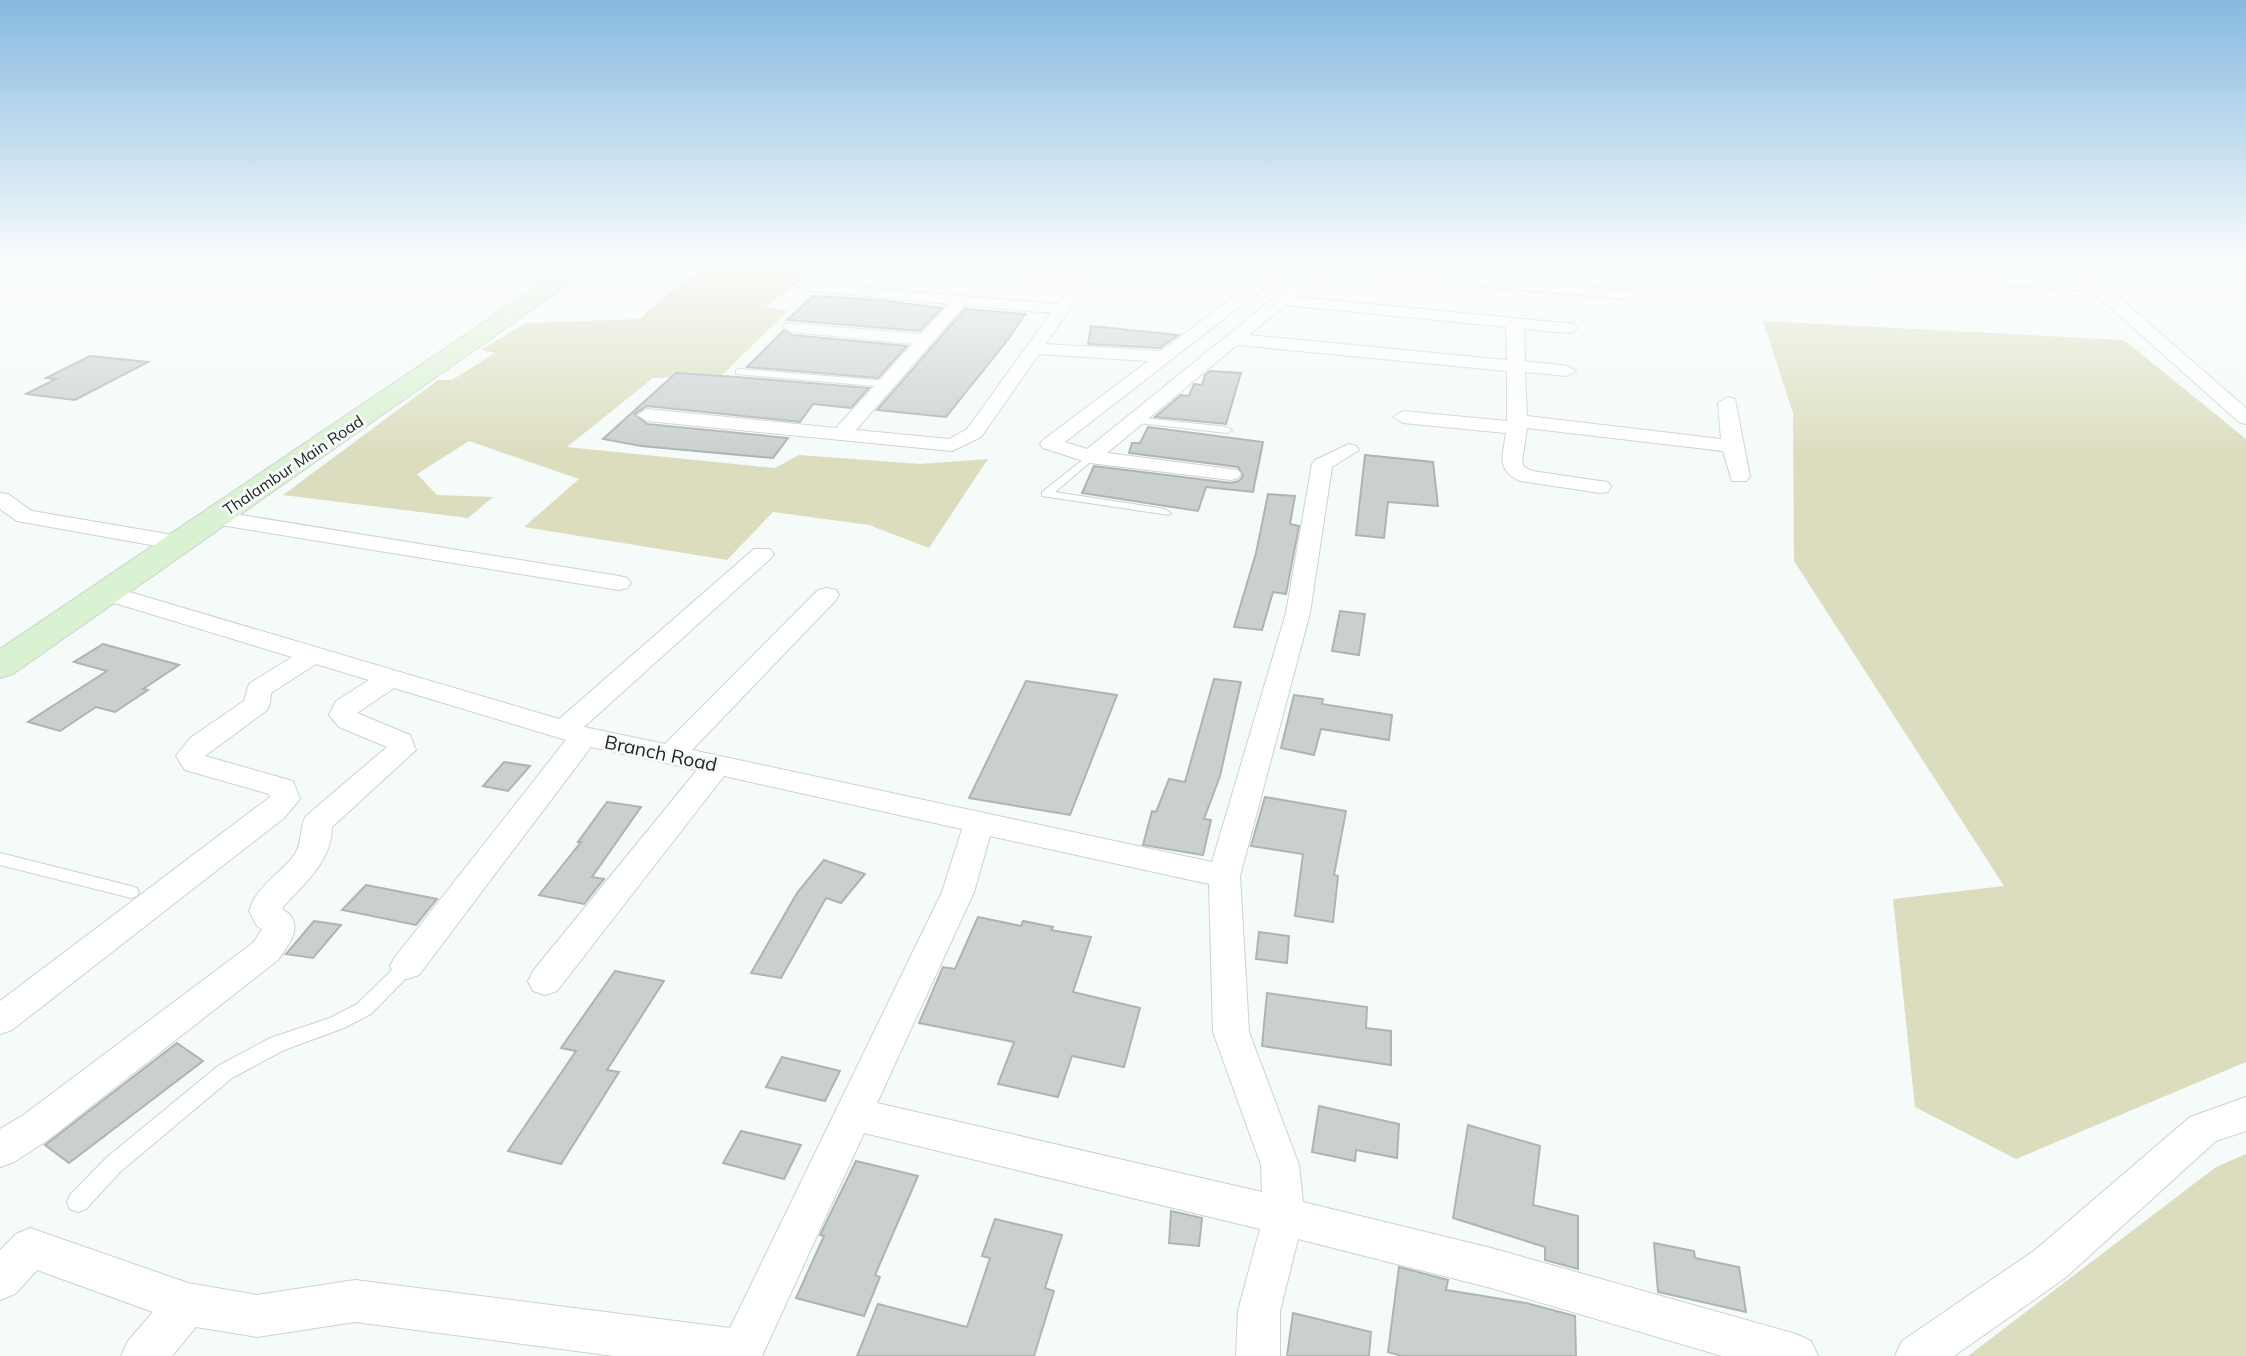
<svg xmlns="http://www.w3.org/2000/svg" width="2246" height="1356" viewBox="0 0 2246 1356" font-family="Mulish,sans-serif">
  <rect width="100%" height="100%" fill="#f5fbf8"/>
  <!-- green -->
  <g fill="#dcddbe">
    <path d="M718 264H790L819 267 765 307 788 311 721 376 653 378 567 447 775 468 799 455 920 464 988 459 929 548 869 525 773 512 727 560 524 527 579 479 469 441 417 474 437 495 493 497 468 518 283 495 438 380H452L495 353 481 350 526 323 640 319C664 296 686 276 718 264Z"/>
    <polygon points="1763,321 2124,340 2246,439 2246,1062 2016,1159 1915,1107 1893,899 2004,886 1794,561 1793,413"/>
    <polygon points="2246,1154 2246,1356 1968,1356 2216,1167"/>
  </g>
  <!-- building -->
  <g fill="#cad0d0" stroke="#aeb4b4" stroke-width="2">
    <polygon points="813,296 879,300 942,308 920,331 787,320"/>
    <polygon points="965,309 1025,314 1010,337 946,417 877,410"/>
    <polygon points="1091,326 1178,335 1160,348 1088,344"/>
    <polygon points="784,330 792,335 907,346 878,378 747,367"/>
    <polygon points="90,356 148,362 75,400 26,394 56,379 46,378"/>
    <polygon points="1210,371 1241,373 1226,424 1155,417 1181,395 1189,396 1194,384 1202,385 1205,375"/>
    <polygon points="676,373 737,377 869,388 851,408 813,404 800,422 647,406 635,414 647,424 788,438 773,458 641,446 603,439"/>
    <polygon points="1148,427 1263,442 1253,492 1206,487 1198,511 1082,493 1094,466 1231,483 1239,481 1243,476 1238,467 1129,453 1132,443 1140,443"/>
    <polygon points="1365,455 1433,462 1438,506 1388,502 1384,538 1356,535"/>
    <polygon points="1268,494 1295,496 1290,524 1299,526 1286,594 1273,592 1262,630 1234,627 1256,553"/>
    <polygon points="1340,611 1365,614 1359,655 1332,651"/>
    <polygon points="103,644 179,665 143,689 148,690 115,712 96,707 60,731 28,722 107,671 74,662"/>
    <polygon points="1214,679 1241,682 1220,776 1204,819 1211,820 1203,855 1143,845 1152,811 1156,812 1169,779 1185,782"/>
    <polygon points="1026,681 1117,695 1070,815 969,798"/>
    <polygon points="1294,695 1323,699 1322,704 1392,715 1389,740 1321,729 1314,755 1281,748"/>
    <polygon points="504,762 530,766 508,791 483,786"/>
    <polygon points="1265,797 1346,811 1334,875 1338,876 1333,922 1295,916 1303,854 1251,846"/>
    <polygon points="607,802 641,807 592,877 604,879 584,904 539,895 581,842 578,842"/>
    <polygon points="824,860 865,874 841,903 826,898 781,978 751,973 797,893"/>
    <polygon points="366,885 437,899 416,925 342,910"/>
    <polygon points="978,917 1021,926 1023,921 1053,927 1051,930 1091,937 1073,992 1140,1008 1124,1067 1072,1056 1058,1097 998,1084 1014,1042 919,1023 943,967 955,969"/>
    <polygon points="314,921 341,925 313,958 286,954"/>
    <polygon points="1259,932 1289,936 1287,963 1256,959"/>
    <polygon points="615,971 664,981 607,1070 619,1072 561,1164 508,1151 576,1051 561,1048"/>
    <polygon points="1267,993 1367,1007 1366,1028 1391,1031 1391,1065 1262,1046"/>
    <polygon points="177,1043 203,1061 69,1163 45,1145"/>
    <polygon points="782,1057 840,1071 825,1101 766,1087"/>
    <polygon points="1319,1106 1399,1124 1397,1158 1356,1150 1355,1161 1312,1152"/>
    <polygon points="1468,1125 1540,1146 1533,1205 1578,1216 1578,1269 1545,1260 1545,1247 1453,1218"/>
    <polygon points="741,1131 801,1145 784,1179 723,1163"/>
    <polygon points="856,1161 918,1176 875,1275 880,1277 864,1316 796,1298 824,1236 820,1235"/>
    <polygon points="1171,1211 1202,1218 1199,1246 1169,1243"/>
    <polygon points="995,1219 1062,1235 1045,1288 1054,1291 1034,1356 857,1356 878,1304 967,1327 990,1258 982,1256"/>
    <polygon points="1654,1243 1694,1251 1695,1258 1739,1267 1746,1312 1658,1292"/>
    <polygon points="1399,1267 1448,1280 1446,1290 1526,1303 1575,1316 1576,1356 1402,1356 1388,1352"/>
    <polygon points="1293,1313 1371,1332 1369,1356 1287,1356"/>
  </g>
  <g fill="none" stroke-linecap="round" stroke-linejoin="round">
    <defs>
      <g id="lane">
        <polygon points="739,369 887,381 892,384 887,387 736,374 736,370"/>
        <polygon points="1134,417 1227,427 1232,430 1227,433 1130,422 1129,420"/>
        <polygon points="1090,454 1095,457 1094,459 1055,492 1165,509 1171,513 1169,515 1042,496 1042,492"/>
        <polygon points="0,853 131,886 137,888 139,892 137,896 131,898 0,865"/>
        <polygon points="407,959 413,961 416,966 413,971 371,1014 344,1028 284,1050 232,1078 120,1172 86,1209 78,1212 70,1209 67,1202 70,1195 106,1158 218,1066 270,1038 330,1018 357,1004 401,961"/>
      </g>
      <g id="street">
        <path d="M528 264H579L587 269C578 278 537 272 528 264Z"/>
        <path d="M937 264H996L1080 273 1086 264H1101L1046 344 1161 351 1278 264H1295L1065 442 1087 449 1275 297 1324 264 1631 291 1633 294 1631 297 1625 299 1332 273 1297 297 1574 324 1577 328 1574 332 1568 333 1524 329 1525 361 1567 366 1576 371 1567 376 1525 372 1527 416 1721 439 1718 403 1728 397 1735 399 1750 477 1746 481H1732L1723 451 1527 428 1522 462 1524 467 1532 471 1600 481 1608 482 1611 487 1608 492 1600 493 1520 481C1495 469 1503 456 1506 433L1403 423 1393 417 1403 411 1507 421V371L1237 345 1107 453 1238 470 1241 474 1238 478 1231 480 1090 463 1043 448 1040 444 1043 440 1148 361 1039 354 981 437 952 451 647 421 637 415 647 409 836 428 912 344 792 332 783 327 786 323 921 334 949 304 803 290 795 285 797 282 1057 304 1073 282 944 269ZM965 305 1051 313 967 429 949 439 856 430ZM1285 305 1506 327 1507 360 1249 335Z"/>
        <polygon points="1564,264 1580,264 1572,276 1566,278 1558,273"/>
        <polygon points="1835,264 2080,280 2064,264 2081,264 2246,408 2246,424 2239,422 2092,291 1771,270 1763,265"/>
        <path d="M1349 444 1356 446 1359 450 1332 467 1310 613 1240 876 1249 1032 1299 1165 1303 1202 1491 1248 1796 1334 1811 1341 1818 1356H1722L1491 1288 1298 1239 1280 1311V1356H1236L1238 1311 1260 1229 864 1133 762 1356H614L355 1322 257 1337 196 1327 172 1356H121L128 1341 153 1312 37 1270 15 1294 0 1300V1250L16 1234 30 1228 188 1283 257 1295 355 1280 730 1328 942 892 962 829 724 776 557 991 545 995 533 991 528 981 533 971 697 770 591 747 419 975 407 979 395 975 390 966 395 957 566 740 394 688 357 713 410 735 416 750 332 827C332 861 304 884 283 907L282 909C306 922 290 944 278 960L48 1140 14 1162 0 1167V1129L22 1116 254 942 262 929 257 926 249 911 253 901C263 882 283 871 295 854 303 841 299 827 306 816L387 747 339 727 329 715 336 701 369 680 316 664 271 693 270 704 267 710 205 756 293 781 300 799 284 818 12 1030 0 1034V1001L270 797 269 794 185 770 176 756 190 738 244 701 249 684 292 657 98 598 95 593 98 588 107 586 116 588 559 719 754 549H770L774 554 770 559 584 727 665 744 818 590 827 588 836 590 839 595 836 600 692 750 1212 862 1286 613 1312 464 1315 460ZM990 836 1209 884 1213 1032 1261 1165 1262 1192 877 1103 974 892Z"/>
        <polygon points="0,493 8,494 32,511 179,536 187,538 190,543 187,548 179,550 17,521 0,509"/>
        <polygon points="216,511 619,576 627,578 631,583 627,588 619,590 208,523 205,518 208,513"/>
        <polygon points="2246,1097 2246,1131 2216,1141 2065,1278 1954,1356 1895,1356 1902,1341 2035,1250 2190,1117"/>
      </g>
      <polygon id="secondary" points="570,264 597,264 13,674 0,678 0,649"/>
    </defs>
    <!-- lane casing -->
    <use href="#lane" stroke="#cdd2d0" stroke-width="2"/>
    <!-- street casing -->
    <use href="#street" stroke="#cdd2d0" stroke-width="2"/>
    <!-- secondary casing -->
    <use href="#secondary" stroke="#cdd2d0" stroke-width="2"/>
    <!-- lane -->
    <use href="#lane" fill="#fff" fill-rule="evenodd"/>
    <!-- street -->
    <use href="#street" fill="#fff" fill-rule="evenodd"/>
    <!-- secondary -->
    <use href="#secondary" fill="#d9f2d1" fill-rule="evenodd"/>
  </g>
  <!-- sky -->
  <linearGradient id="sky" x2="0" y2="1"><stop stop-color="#86b9e0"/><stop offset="0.58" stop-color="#fafdfc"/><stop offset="1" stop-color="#fafdfc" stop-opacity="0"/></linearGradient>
  <rect width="2246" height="454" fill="url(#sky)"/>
  <g text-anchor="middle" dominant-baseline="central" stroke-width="6" stroke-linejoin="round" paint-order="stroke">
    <!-- far-street labels -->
    <g font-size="16" fill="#232524" stroke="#f5fbf8">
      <text transform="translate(293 465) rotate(-34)">Thalambur Main Road</text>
    </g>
    <!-- street labels -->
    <g font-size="19" fill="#232524" stroke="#f5fbf8">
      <text transform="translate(661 753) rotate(12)">Branch Road</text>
    </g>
  </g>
</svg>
